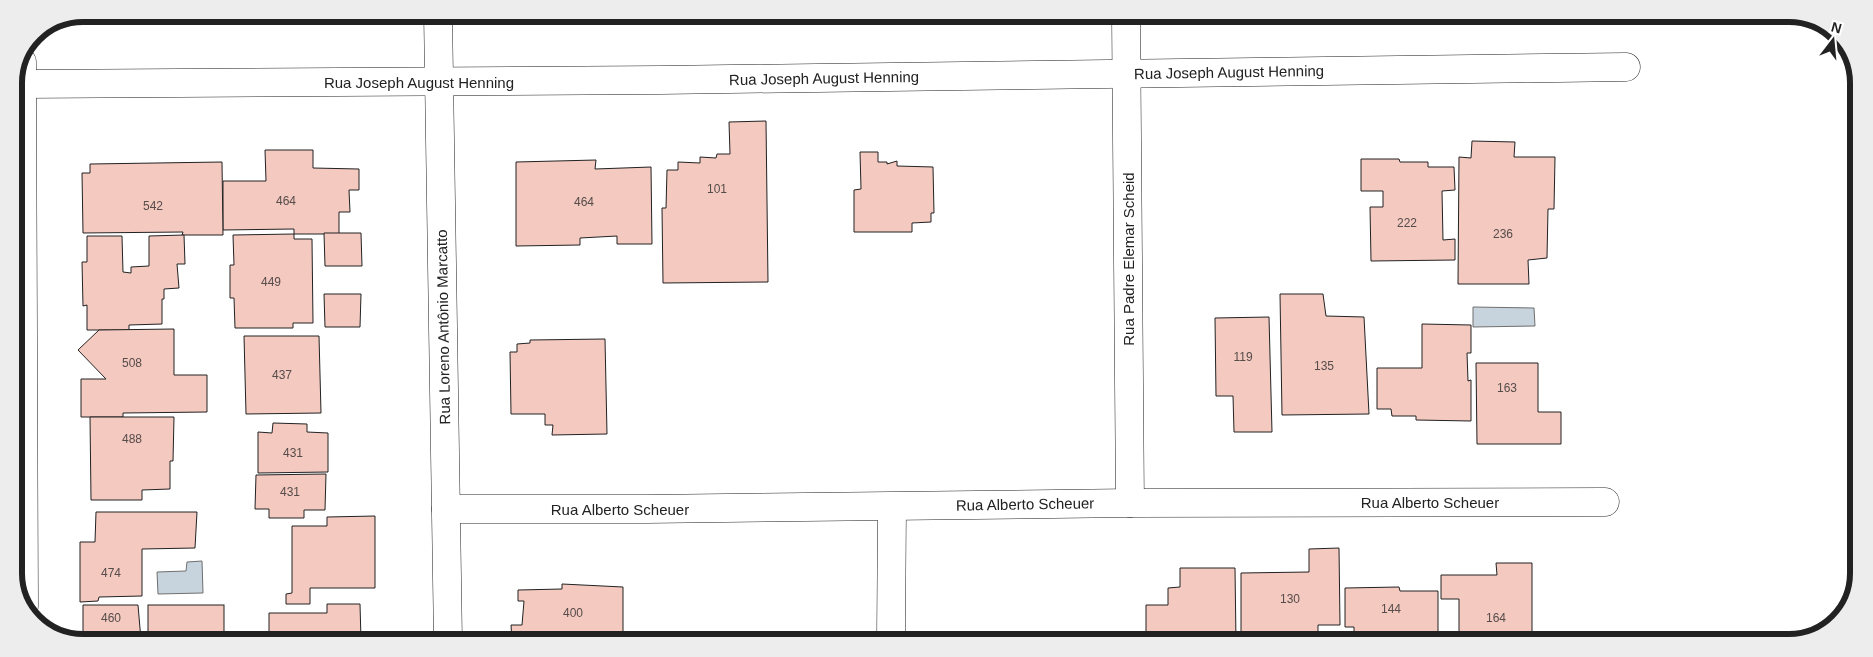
<svg xmlns="http://www.w3.org/2000/svg" width="1873" height="657" viewBox="0 0 1873 657" font-family="Arial,sans-serif">
  <rect width="100%" height="100%" fill="#fff"/>
  <!-- water -->
  <g fill="#c7d3dd" stroke="#6f6f6f">
    <polygon points="1473,307 1534,308 1535,326 1473,327"/>
    <polygon points="202,561 203,593 158,594 157,572 186,571 187,562"/>
  </g>
  <!-- building -->
  <g fill="#f3c9c0" stroke="#222">
    <polygon points="749,15 793,15 793,17 751,17 751,23 749,23"/>
    <polygon points="766,121 768,282 663,283 662,208 666,208 667,170 678,170 678,162 700,163 700,157 716,158 717,154 730,154 729,122"/>
    <polygon points="1472,141 1515,142 1514,157 1555,157 1554,209 1548,209 1547,258 1528,260 1529,284 1458,284 1459,157 1471,158"/>
    <polygon points="265,150 313,150 313,168 359,169 359,190 349,190 350,212 339,212 339,234 294,234 294,229 223,230 223,181 266,181"/>
    <polygon points="860,152 878,152 878,162 887,162 887,164 897,161 897,166 933,167 934,213 931,213 931,222 912,223 912,232 854,232 854,190 861,189"/>
    <polygon points="1361,159 1399,159 1400,162 1428,162 1428,167 1454,167 1455,190 1442,191 1443,240 1455,239 1455,260 1371,261 1370,207 1383,207 1383,191 1361,191"/>
    <polygon points="596,160 595,169 651,167 652,244 617,244 617,236 580,238 580,245 516,246 516,162"/>
    <polygon points="222,162 223,235 182,235 183,232 83,233 82,173 90,173 90,164"/>
    <polygon points="324,233 361,233 362,266 325,266"/>
    <polygon points="294,234 294,239 312,239 313,323 293,323 293,328 235,328 234,298 230,298 230,265 234,265 233,235"/>
    <polygon points="184,235 185,264 177,264 179,288 164,289 164,299 162,299 162,324 129,325 129,330 87,330 87,305 83,306 82,262 87,262 87,236 122,236 123,272 131,273 131,267 149,266 149,236"/>
    <polygon points="324,294 361,294 360,327 325,327"/>
    <polygon points="1280,294 1323,294 1326,316 1364,317 1369,414 1282,415"/>
    <polygon points="1269,317 1272,432 1234,432 1233,396 1216,396 1215,318"/>
    <polygon points="1422,324 1471,325 1471,353 1467,353 1468,381 1471,380 1471,421 1416,420 1416,416 1392,416 1391,409 1377,409 1377,368 1422,368"/>
    <polygon points="174,329 174,375 207,375 207,412 123,413 123,417 81,417 81,379 106,379 78,350 99,330"/>
    <polygon points="244,336 319,336 321,413 246,414"/>
    <polygon points="605,339 607,434 552,435 553,425 545,425 545,414 511,414 510,352 517,352 517,344 530,343 530,340"/>
    <polygon points="1476,363 1538,363 1538,412 1561,412 1561,444 1477,444"/>
    <polygon points="90,417 174,417 173,461 170,461 170,489 142,490 142,500 91,500"/>
    <polygon points="273,423 307,424 307,432 328,433 328,472 258,473 258,432 272,433"/>
    <polygon points="326,474 325,510 304,510 304,518 269,518 269,509 255,509 256,475"/>
    <polygon points="96,512 197,512 195,548 142,549 142,596 99,597 98,601 80,602 80,542 95,542"/>
    <polygon points="375,516 375,588 310,588 310,604 286,604 286,594 292,593 292,526 327,526 327,517"/>
    <polygon points="1339,548 1340,625 1318,625 1318,642 1263,642 1263,638 1241,639 1241,573 1309,572 1309,549"/>
    <polygon points="1496,563 1532,563 1532,643 1489,643 1489,636 1459,636 1459,599 1441,599 1441,575 1497,575"/>
    <polygon points="1180,568 1235,568 1236,642 1146,642 1146,605 1168,605 1168,588 1180,587"/>
    <polygon points="562,584 623,587 623,641 512,641 511,625 522,625 524,601 518,601 518,590 562,589"/>
    <polygon points="1399,587 1400,591 1438,591 1438,643 1354,642 1354,627 1345,627 1345,588"/>
    <polygon points="327,604 360,604 361,640 269,640 269,613 327,613"/>
    <polygon points="83,605 138,605 141,640 83,640"/>
    <rect x="148" y="605" width="76" height="35"/>
  </g>
  <g fill="none" stroke-linecap="round" stroke-linejoin="round">
    <defs>
      <g id="minor">
        <polyline points="438,14 448,640"/>
        <polyline points="1126,16 1130,503"/>
        <polyline points="22,62 24,606"/>
        <polyline points="22,84 661,80 1626,67"/>
        <polyline points="446,509 647,509 1130,503 1605,502"/>
        <polyline points="891,641 892,507"/>
      </g>
    </defs>
    <!-- minor casing -->
    <use href="#minor" stroke="#222" stroke-width="29"/>
    <!-- minor -->
    <use href="#minor" stroke="#fff" stroke-width="28"/>
  </g>
  <g text-anchor="middle" dominant-baseline="central" stroke-width="4" stroke-linejoin="round" paint-order="stroke">
    <!-- number labels -->
    <g font-size="12" fill="#564c4a">
      <text x="717" y="189">101</text>
      <text x="286" y="201">464</text>
      <text x="584" y="202">464</text>
      <text x="153" y="206">542</text>
      <text x="1407" y="223">222</text>
      <text x="1503" y="234">236</text>
      <text x="271" y="282">449</text>
      <text x="1243" y="357">119</text>
      <text x="132" y="363">508</text>
      <text x="1324" y="366">135</text>
      <text x="282" y="375">437</text>
      <text x="1507" y="388">163</text>
      <text x="132" y="439">488</text>
      <text x="293" y="453">431</text>
      <text x="290" y="492">431</text>
      <text x="111" y="573">474</text>
      <text x="1290" y="599">130</text>
      <text x="1391" y="609">144</text>
      <text x="573" y="613">400</text>
      <text x="111" y="618">460</text>
      <text x="1496" y="618">164</text>
    </g>
    <!-- street labels -->
    <g font-size="15" fill="#222" stroke="#fff">
      <text transform="translate(1229 72) rotate(-1)">Rua Joseph August Henning</text>
      <text transform="translate(824 78) rotate(-1)">Rua Joseph August Henning</text>
      <text x="419" y="82">Rua Joseph August Henning</text>
      <text transform="translate(1128 259) rotate(-90)">Rua Padre Elemar Scheid</text>
      <text transform="translate(443 327) rotate(-91)">Rua Loreno Antônio Marcatto</text>
      <text x="1430" y="502">Rua Alberto Scheuer</text>
      <text transform="translate(1025 504) rotate(-1)">Rua Alberto Scheuer</text>
      <text x="620" y="509">Rua Alberto Scheuer</text>
    </g>
  </g>
  <!-- crop -->
  <path d="M0 0H1873V657H0ZM83 22H1789A61 61 0 0 1 1850 83V573A61 61 0 0 1 1789 634H83A61 61 0 0 1 22 573V83A61 61 0 0 1 83 22Z" fill="#ededed" fill-rule="evenodd"/>
  <path fill="none" stroke="#222" stroke-width="6" d="M83 22H1789A61 61 0 0 1 1850 83V573A61 61 0 0 1 1789 634H83A61 61 0 0 1 22 573V83A61 61 0 0 1 83 22Z"/>
  <!-- north arrow -->
  <g transform="translate(1833 40) rotate(16)" stroke="#ffffff" stroke-width="4" paint-order="stroke">
  <path d="M0-4L9 19L0 12L-9 19Z" fill="#222222"/>
  <text y="-8" font-size="14" font-weight="bold" text-anchor="middle" fill="#222222">N</text>
  </g>
</svg>
